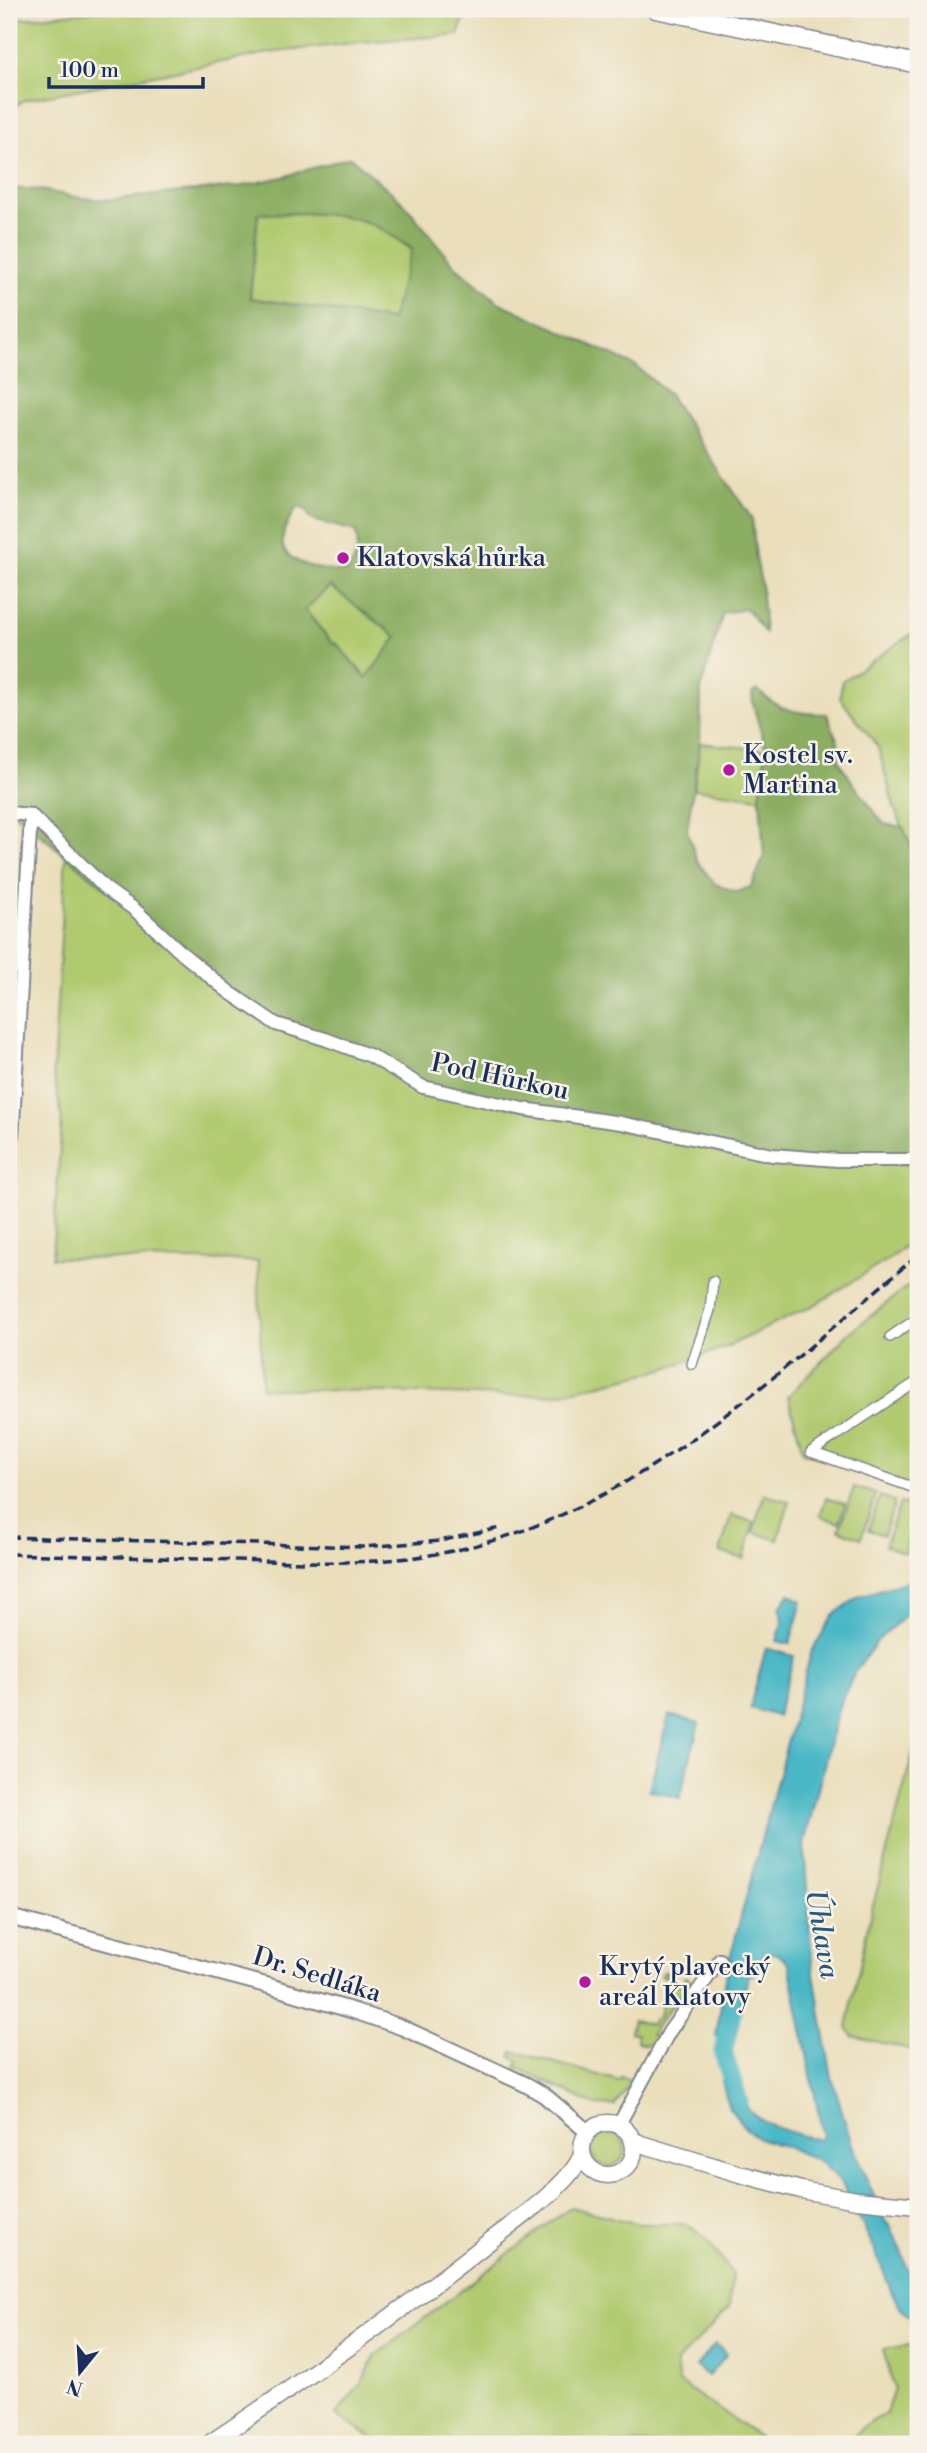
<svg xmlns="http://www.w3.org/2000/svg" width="927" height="2453" viewBox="0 0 927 2453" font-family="'Libre Bodoni',serif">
  <rect width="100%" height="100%" fill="#f7f3e8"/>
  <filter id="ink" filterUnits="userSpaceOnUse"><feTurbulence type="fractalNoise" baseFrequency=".0143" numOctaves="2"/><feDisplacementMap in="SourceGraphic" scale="14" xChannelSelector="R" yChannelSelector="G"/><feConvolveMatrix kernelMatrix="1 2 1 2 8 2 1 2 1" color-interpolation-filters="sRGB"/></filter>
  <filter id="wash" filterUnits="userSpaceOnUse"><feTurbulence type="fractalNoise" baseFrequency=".00686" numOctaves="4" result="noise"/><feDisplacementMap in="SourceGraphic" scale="28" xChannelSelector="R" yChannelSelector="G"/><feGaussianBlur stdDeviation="1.57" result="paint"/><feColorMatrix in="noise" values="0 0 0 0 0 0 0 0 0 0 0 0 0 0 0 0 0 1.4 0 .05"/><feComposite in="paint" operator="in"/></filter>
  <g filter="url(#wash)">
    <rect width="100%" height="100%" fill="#eadebb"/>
    <!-- green -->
    <g fill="#b1ca70" stroke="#667c67" stroke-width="2">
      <polygon points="113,9 477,9 464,19 458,35 362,42 269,53 24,100 11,109 9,106 9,20"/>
      <path d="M296 213C318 214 343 214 363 221 381 227 397 239 412 250L391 320 250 298 258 214Z"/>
      <polygon points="330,586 398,637 366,678 336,643 333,645 305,610 306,606"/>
      <polygon points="918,630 918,863 894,807 878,747 840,698 842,681"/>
      <polygon points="700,743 766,750 760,798 694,789"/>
      <polygon points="66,854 705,1144 718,1153 778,1160 918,1163 918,1235 889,1259 816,1304 726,1347 664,1369 558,1394 506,1396 262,1388 258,1261 52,1258 62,1118 53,1072"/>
      <polygon points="918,1278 918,1489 860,1467 803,1452 788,1396 848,1334"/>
      <polygon points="854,1487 876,1494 861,1538 839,1530"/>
      <polygon points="764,1494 789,1502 778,1540 753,1532"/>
      <polygon points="880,1496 895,1502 884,1535 868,1530"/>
      <polygon points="826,1498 845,1504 839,1523 820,1516"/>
      <polygon points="900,1503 918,1509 904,1553 885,1546"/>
      <polygon points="731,1515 754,1522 744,1559 720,1552"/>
      <polygon points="918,1733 918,2051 852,2036 847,2027 869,1921"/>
      <polygon points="664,1972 673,1974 672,1982 683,1985 685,1977 693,1982 694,1987 692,1993 685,1988 651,2034 658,2039 653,2044 645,2045 637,2041 637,2034 630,2032 633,2020 652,2025 654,2019 658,2019 669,1978 661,1976"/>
      <polygon points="513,2051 619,2081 621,2077 627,2079 630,2085 614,2106 594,2105 516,2067 519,2061 511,2057"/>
      <circle cx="608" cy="2149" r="17"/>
      <polygon points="570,2207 639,2224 684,2224 695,2229 709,2243 732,2273 729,2308 676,2363 679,2382 769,2444 381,2444 336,2415 362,2382 375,2356"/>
      <polygon points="918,2344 918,2444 847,2444 863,2427 886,2413 894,2389 883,2349"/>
    </g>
    <!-- forest -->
    <path fill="#8cae62" stroke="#546e60" stroke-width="2" fill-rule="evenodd" d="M350 157 403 202 454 265 498 302 636 366 669 395 752 519 756 558 761 583 765 633 747 609 723 613 701 688 700 743 687 830 697 861 715 884 736 892 751 887 764 857 760 798 766 750 753 704 752 693 758 690C777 711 800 714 827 714L838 742 839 761 853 783 884 824 903 827 918 862V1163L778 1160 718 1153 705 1144 431 1091 370 1058 274 1026 9 809V188L41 190 75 197 105 200 242 186 283 177ZM296 213C318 214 343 214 363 221 381 227 397 239 412 249L391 320 250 298 258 214ZM297 507 307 510 309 517 313 520 355 531C361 545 356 561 347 572 331 572 292 566 284 549 278 536 290 518 297 507ZM330 586 397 637 366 678 336 643 333 644 305 610Z"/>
    <!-- water -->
    <g fill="#4ab7c5" stroke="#327392" stroke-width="2">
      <path d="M918 1578V1604L878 1640 855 1672 839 1706 804 1844 812 1963 832 2078 853 2148 885 2221 891 2227 918 2293V2323L902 2310 892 2293 874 2248 843 2185 820 2162 787 2147 761 2139 747 2130 729 2108 722 2080 735 2075C738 2085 741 2097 746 2106 757 2126 799 2134 819 2140L823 2136 789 1964C770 1943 762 1954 754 1975H749L730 2039 716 2036 726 1973 811 1653 833 1615 860 1596Z"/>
      <polygon points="789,1594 802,1601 790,1644 777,1641 783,1620 780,1607"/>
      <polygon points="766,1648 794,1656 777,1716 750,1708"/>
      <polygon points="669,1715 699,1723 680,1798 649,1790"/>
      <polygon points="715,2344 727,2354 708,2376 696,2366"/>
    </g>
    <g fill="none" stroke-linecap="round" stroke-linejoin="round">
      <!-- river -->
      <polyline stroke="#4ab7c5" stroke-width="19" points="732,2013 723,2052 739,2102"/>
    </g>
  </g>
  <g filter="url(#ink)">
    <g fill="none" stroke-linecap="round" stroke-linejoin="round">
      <defs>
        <g id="pedestrian">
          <polyline points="890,1337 918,1318"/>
          <polyline points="692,1364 710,1310 713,1281"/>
          <polyline points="811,1452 918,1381"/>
          <polyline points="811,1452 918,1489"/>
        </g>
        <g id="minor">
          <polyline points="9,813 31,815"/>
          <polyline points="31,815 106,889 134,909 184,955 229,992 276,1024 325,1039 371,1056 423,1087 523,1109 621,1123 772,1155 838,1160 918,1160"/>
          <polyline points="9,1190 31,815"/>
          <polyline points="618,2126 669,2032 720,1960"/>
        </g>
        <polyline id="tertiary" points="9,1917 266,1985 354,2011 401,2027 525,2084 544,2095 588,2132"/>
        <g id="secondary">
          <circle cx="608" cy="2149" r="26"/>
          <polyline points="631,2139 641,2144 740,2174 801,2190 857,2200 918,2206"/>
          <path d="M209 2444C305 2380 399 2313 490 2241 515 2222 572 2183 582 2154"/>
        </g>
        <polyline id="primary" points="656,9 918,64"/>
      </defs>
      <!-- pedestrian casing -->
      <use href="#pedestrian" stroke="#82868c" stroke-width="12"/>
      <!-- minor casing -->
      <use href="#minor" stroke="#82868c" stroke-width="16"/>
      <!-- tertiary casing -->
      <use href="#tertiary" stroke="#82868c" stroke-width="18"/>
      <!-- secondary casing -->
      <use href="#secondary" stroke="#82868c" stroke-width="19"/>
      <!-- primary casing -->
      <use href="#primary" stroke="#82868c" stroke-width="21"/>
      <!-- pedestrian -->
      <use href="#pedestrian" stroke="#fff" stroke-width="9"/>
      <!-- minor -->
      <use href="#minor" stroke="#fff" stroke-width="12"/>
      <!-- tertiary -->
      <use href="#tertiary" stroke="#fff" stroke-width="14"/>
      <!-- secondary -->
      <use href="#secondary" stroke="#fff" stroke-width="16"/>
      <!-- primary -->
      <use href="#primary" stroke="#fff" stroke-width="18"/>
      <!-- rail -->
      <g stroke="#1b2f5e" stroke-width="3.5" stroke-dasharray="10 5" stroke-linecap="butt">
        <polyline points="9,1537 364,1547 440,1541 500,1528"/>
        <path d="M9 1554C85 1556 161 1558 237 1560 297 1562 357 1565 417 1557 618 1530 769 1380 918 1255"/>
      </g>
    </g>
  </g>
  <!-- markers -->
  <g fill="#b5179e" stroke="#f7f3e8" stroke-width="2.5">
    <circle cx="343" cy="558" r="7"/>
    <circle cx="729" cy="770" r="7"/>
    <circle cx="585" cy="1982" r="7"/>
  </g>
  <g text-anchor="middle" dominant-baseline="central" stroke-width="5" stroke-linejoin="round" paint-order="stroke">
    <!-- poi labels -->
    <g font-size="26" fill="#1b2f5e" stroke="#f7f3e8" text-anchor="start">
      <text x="357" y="558">Klatovská hůrka</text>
      <text x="743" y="755">Kostel sv.<tspan x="743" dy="30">Martina</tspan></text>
      <text x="599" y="1967">Krytý plavecký<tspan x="599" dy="30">areál Klatovy</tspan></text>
    </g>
    <!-- street labels -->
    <g font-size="26" fill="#1b2f5e" stroke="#f7f3e8">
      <text transform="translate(500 1077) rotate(12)">Pod Hůrkou</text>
      <text transform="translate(317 1975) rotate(17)">Dr. Sedláka</text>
    </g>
    <!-- water labels -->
    <g font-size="28" font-style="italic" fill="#29587d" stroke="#f7f3e8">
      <text transform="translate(822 1934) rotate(80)">Úhlava</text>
    </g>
  </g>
  <!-- margin -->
  <rect width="927" height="2453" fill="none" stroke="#f7f3e8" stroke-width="35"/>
  <!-- north arrow -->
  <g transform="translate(80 2372) rotate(198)" stroke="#f7f3e8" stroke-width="5" paint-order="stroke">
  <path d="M0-5L12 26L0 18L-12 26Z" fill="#1b2f5e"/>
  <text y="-10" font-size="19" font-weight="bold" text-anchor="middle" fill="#1b2f5e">N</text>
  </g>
  <!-- scale -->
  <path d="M49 77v10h154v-10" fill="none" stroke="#1b2f5e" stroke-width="3.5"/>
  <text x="60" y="77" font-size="21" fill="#1b2f5e" stroke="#f7f3e8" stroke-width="5" paint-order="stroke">100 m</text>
</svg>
